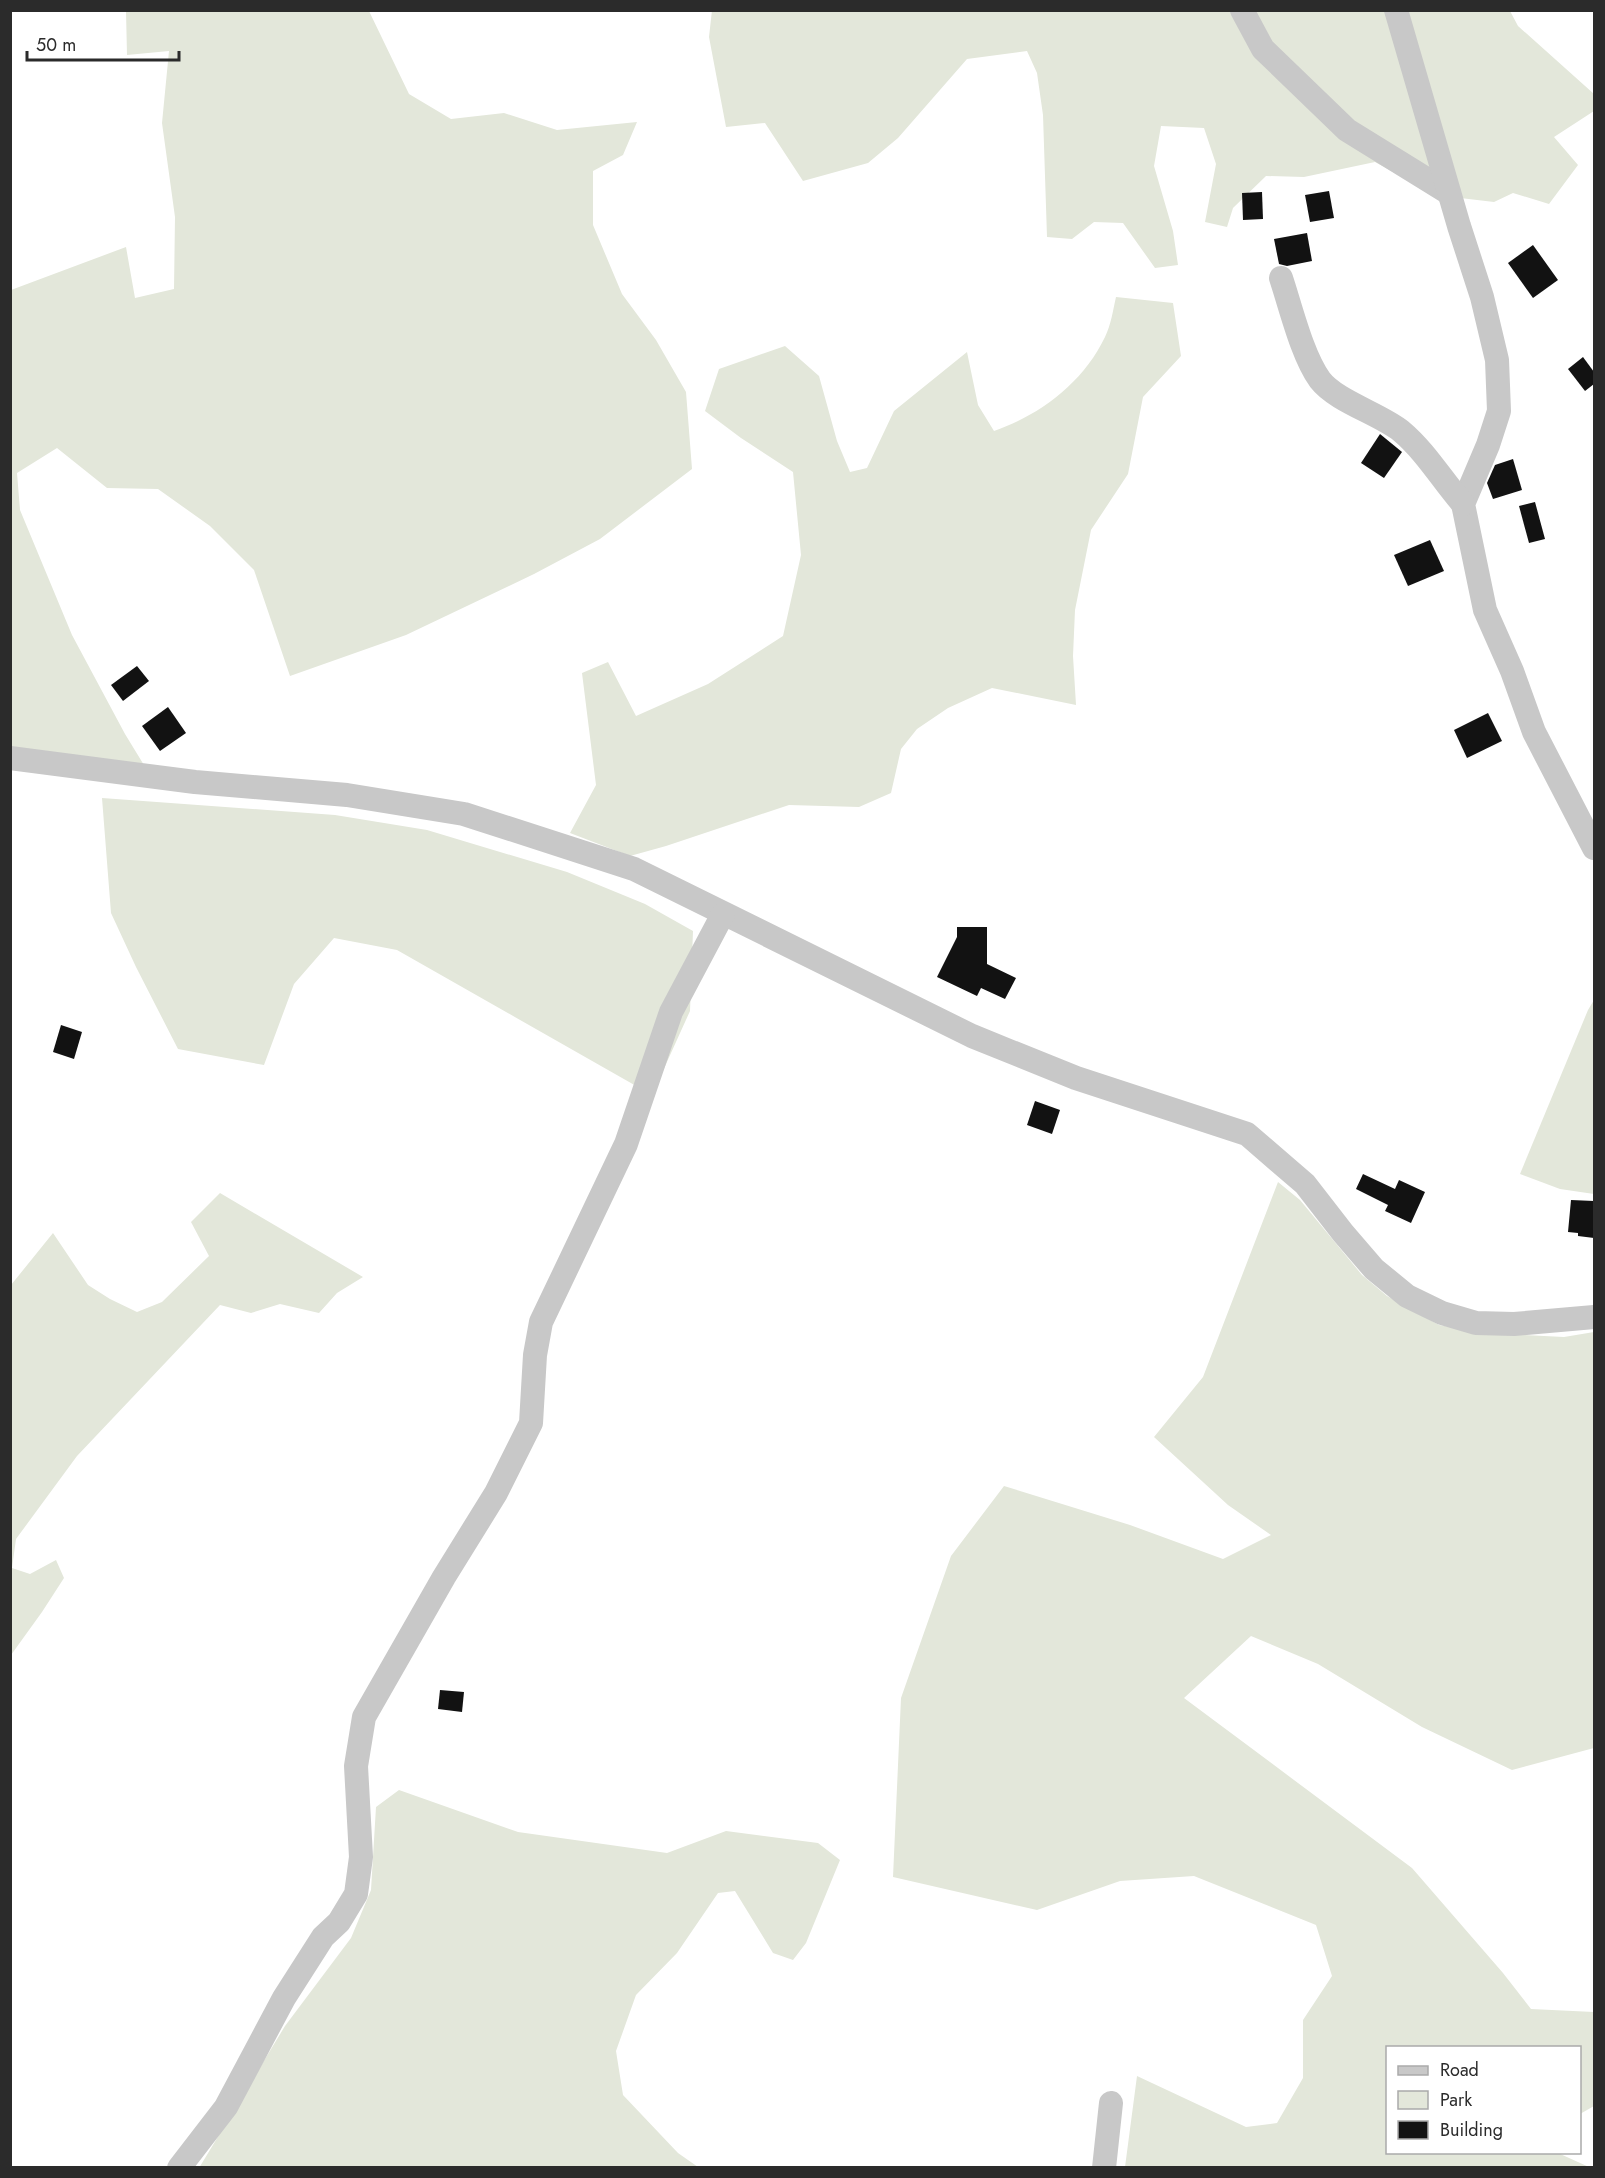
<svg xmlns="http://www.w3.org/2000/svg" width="1605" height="2178" viewBox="0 0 1605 2178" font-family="Jost,sans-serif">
  <rect width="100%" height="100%" fill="#fff"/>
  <!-- green -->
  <g fill="#e3e7da">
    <polygon points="712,10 1510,11 1518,26 1594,94 1594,111 1554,137 1578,165 1549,204 1513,193 1494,202 1435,195 1375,162 1304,177 1266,176 1233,208 1227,227 1205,222 1216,164 1204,128 1161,126 1154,166 1173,231 1178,265 1155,268 1123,223 1094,222 1072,239 1047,237 1043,115 1037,73 1027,51 967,59 898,138 868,163 803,181 765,123 726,127 709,37"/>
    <polygon points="126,11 369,11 409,94 451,119 504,113 557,130 637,122 623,155 593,171 593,225 622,294 656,340 686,392 692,469 600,539 534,574 406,635 290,676 254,570 210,526 158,489 107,488 57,448 17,473 20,510 72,635 125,734 147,770 11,753 11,290 126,247 135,298 174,289 175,217 162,123 169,51 127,55"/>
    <path d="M1116 297 1173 303 1181 356 1143 397 1128 474 1091 530 1075 610 1073 656 1076 705 992 688 948 708 917 729 901 749 891 793 859 807 789 805 666 846 630 856 570 833 596 785 582 673 608 662 636 716 708 684 783 636 801 555 793 472 741 438 705 411 719 369 785 346 819 376 837 441 850 472 867 468 894 411 967 352 978 405 994 431C1040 415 1083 383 1105 337 1111 325 1113 310 1116 297Z"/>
    <polygon points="102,798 335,815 427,830 567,872 645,904 693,931 690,1011 652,1095 397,950 334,938 294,984 264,1065 178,1049 136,967 111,913"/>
    <polygon points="1594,1000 1594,1194 1560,1189 1520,1174 1588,1010"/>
    <polygon points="1278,1182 1300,1200 1362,1275 1387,1296 1439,1325 1486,1333 1564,1337 1594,1332 1594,1748 1512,1770 1422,1727 1318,1664 1251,1636 1184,1698 1412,1868 1503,1973 1531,2009 1594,2012 1594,2106 1580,2114 1580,2048 1388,2048 1388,2152 1558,2153 1589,2167 1125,2167 1137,2076 1246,2127 1277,2123 1303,2078 1303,2020 1332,1976 1316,1925 1194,1876 1120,1881 1037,1910 893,1877 901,1698 951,1556 1004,1486 1130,1525 1223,1559 1271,1535 1228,1505 1154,1437 1203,1377"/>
    <polygon points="220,1193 363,1277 337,1293 319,1313 280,1304 251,1313 220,1305 77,1456 16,1539 12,1568 30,1574 56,1560 64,1578 42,1612 11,1655 11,1285 53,1233 88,1285 110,1299 137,1312 162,1302 209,1256 191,1222"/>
    <polygon points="399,1790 518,1832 667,1853 726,1831 818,1843 840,1860 806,1943 793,1960 773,1953 735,1891 718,1893 677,1953 636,1995 616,2051 623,2095 678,2153 698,2167 199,2168 285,2026 351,1938 371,1890 376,1807"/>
  </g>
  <!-- building -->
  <g fill="#121212">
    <polygon points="1329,191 1334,218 1310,222 1305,195"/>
    <polygon points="1262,192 1263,219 1243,220 1242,193"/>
    <polygon points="1307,233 1312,261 1287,266 1279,264 1274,239"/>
    <polygon points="1533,245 1558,280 1533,298 1508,263"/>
    <polygon points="1583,357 1594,372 1594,384 1585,391 1568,369"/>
    <polygon points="1380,434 1402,452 1384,478 1361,463"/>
    <polygon points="1513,459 1522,490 1493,499 1487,483 1495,465"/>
    <polygon points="1535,502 1545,539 1529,543 1519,506"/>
    <polygon points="1430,540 1444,571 1408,586 1394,555"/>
    <polygon points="137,666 149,681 123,701 111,685"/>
    <polygon points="168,707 186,733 160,751 142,726"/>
    <polygon points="1488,713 1502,741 1467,758 1454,730"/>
    <polygon points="957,927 987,927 987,964 1016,978 1005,999 981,988 977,996 937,977 957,937"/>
    <polygon points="61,1025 82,1032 74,1059 53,1052"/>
    <polygon points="1035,1101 1060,1110 1052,1134 1027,1125"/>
    <polygon points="1363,1174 1395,1189 1399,1180 1425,1192 1411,1223 1385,1211 1388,1205 1356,1189"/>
    <polygon points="1571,1200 1594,1201 1594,1238 1578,1236 1578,1233 1568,1232"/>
    <polygon points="440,1690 464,1692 462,1712 438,1709"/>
  </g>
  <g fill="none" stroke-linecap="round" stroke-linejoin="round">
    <!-- minor -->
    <g stroke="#c8c8c8" stroke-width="24">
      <polyline points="1242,10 1263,49 1347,130 1449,193"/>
      <polyline points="1396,10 1459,226 1482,297 1497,360 1499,411 1488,445 1463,504 1485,610 1512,671 1534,732 1594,848"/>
      <path d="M1281 278C1291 308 1302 355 1320 380 1336 401 1380 414 1401 431 1426 452 1442 480 1463 504"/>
      <polyline points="10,758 195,782 347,795 464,814 634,869 972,1036 1076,1078 1247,1134 1305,1184 1343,1233 1374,1269 1407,1296 1442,1313 1476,1323 1514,1324 1594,1317"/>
      <polyline points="179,2168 226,2107 284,1998 323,1937 339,1922 356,1894 361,1857 356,1766 364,1717 444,1577 496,1493 531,1423 535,1355 541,1322 626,1144 671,1012 723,914"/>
      <polyline points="1104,2168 1111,2103"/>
    </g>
  </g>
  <!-- border -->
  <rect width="1605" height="2178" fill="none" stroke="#2b2b2b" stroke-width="24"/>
  <!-- legend -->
  <rect x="1386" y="2046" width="195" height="108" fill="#ffffff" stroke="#aaaaaa" stroke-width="1.5"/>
  <rect x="1398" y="2066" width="30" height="9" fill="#c8c8c8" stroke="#aaaaaa" stroke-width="1.5"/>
  <text x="1440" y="2076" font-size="18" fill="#2b2b2b">Road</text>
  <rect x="1398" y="2091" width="30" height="18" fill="#e3e7da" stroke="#aaaaaa" stroke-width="1.5"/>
  <text x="1440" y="2106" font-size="18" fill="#2b2b2b">Park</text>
  <rect x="1398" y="2121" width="30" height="18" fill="#121212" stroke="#aaaaaa" stroke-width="1.5"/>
  <text x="1440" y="2136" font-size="18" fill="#2b2b2b">Building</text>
  <!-- scale -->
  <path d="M27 51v9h152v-9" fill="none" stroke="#2b2b2b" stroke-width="3"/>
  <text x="36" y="51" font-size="18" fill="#2b2b2b" stroke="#ffffff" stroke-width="4.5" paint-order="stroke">50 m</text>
</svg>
